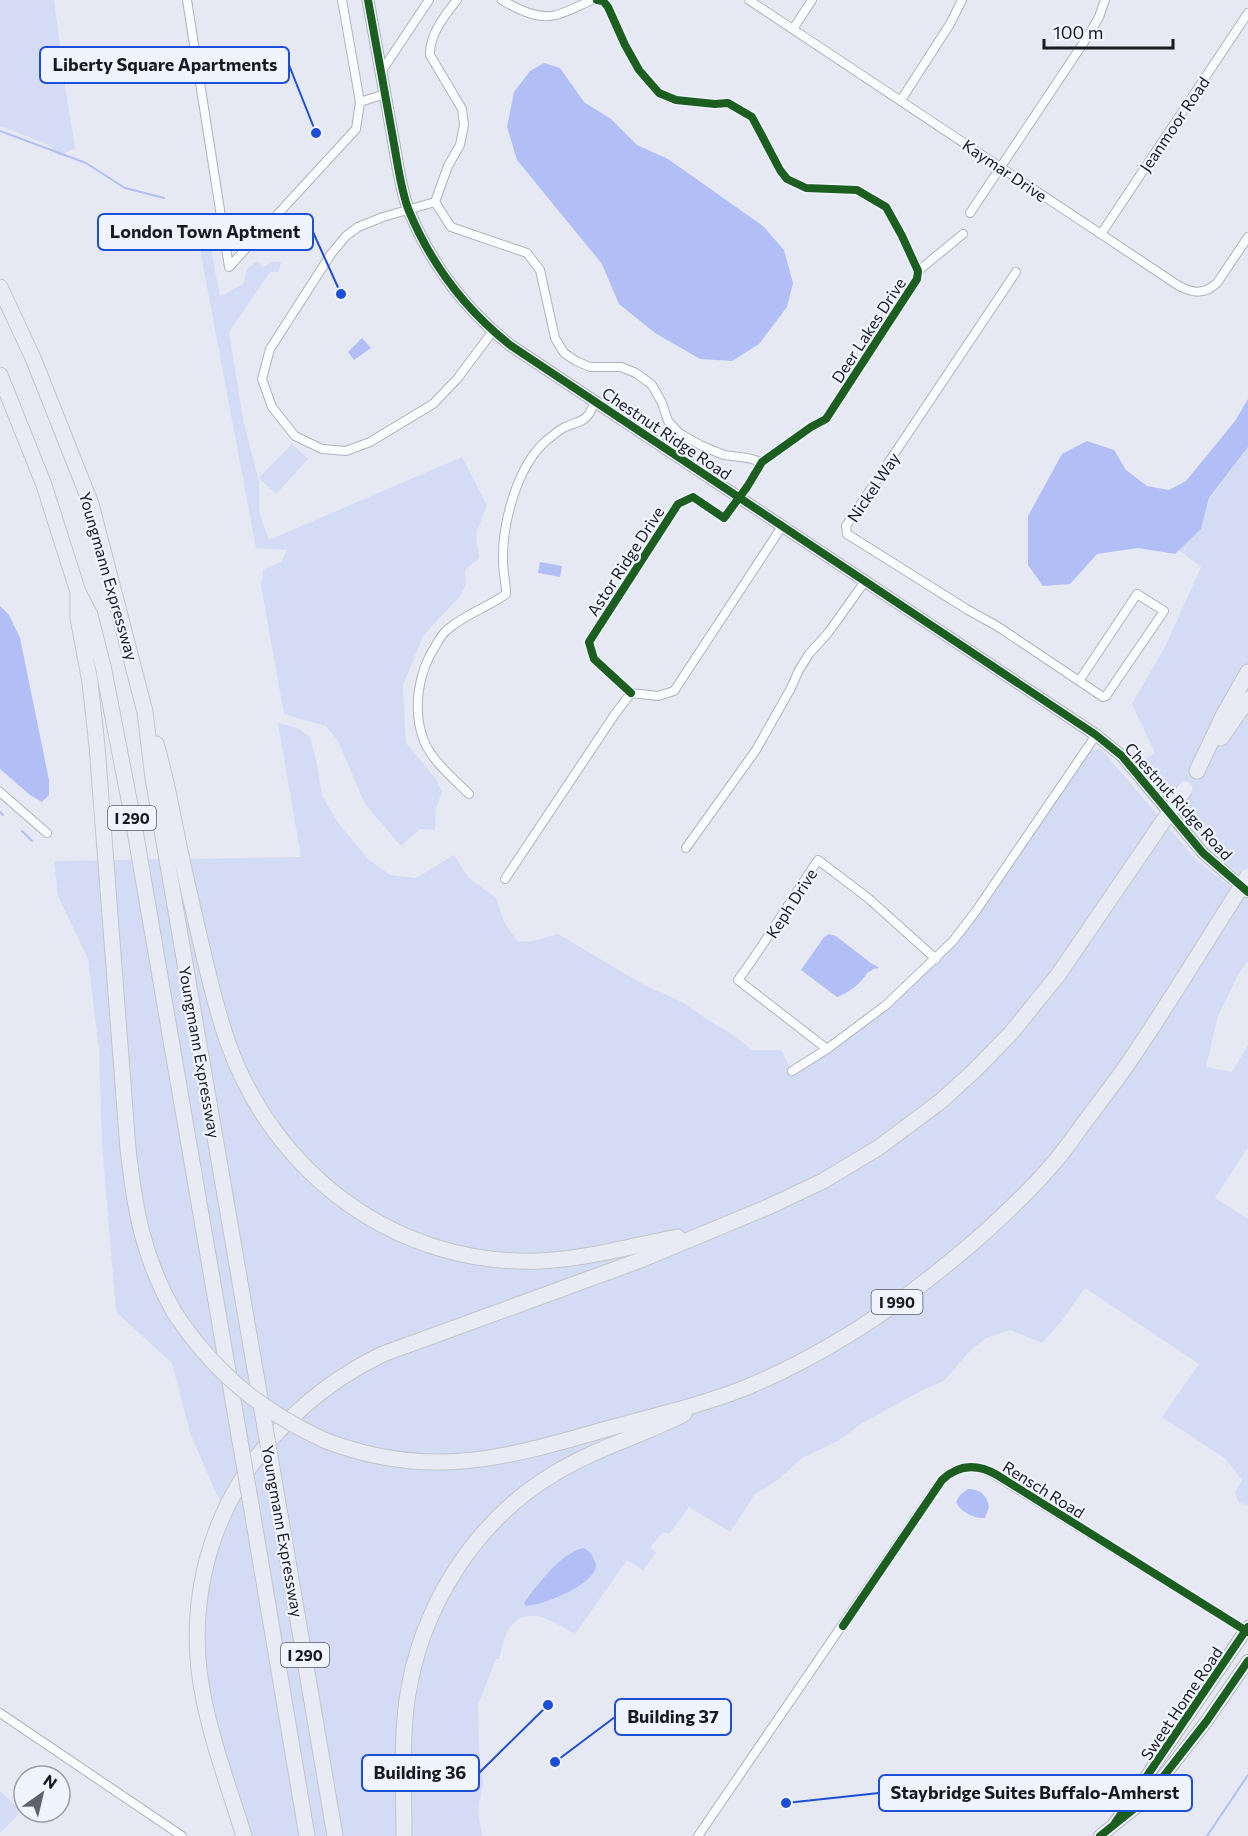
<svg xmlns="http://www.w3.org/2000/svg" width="1248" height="1836" viewBox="0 0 1248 1836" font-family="Commissioner,sans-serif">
  <rect width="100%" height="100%" fill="#e6e9f3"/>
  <!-- green -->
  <g fill="#d4dbf5">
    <polygon points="0,0 54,0 65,86 75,148 59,156 47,144 0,126"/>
    <polygon points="209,238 220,297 244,283 247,269 257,261 263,267 273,262 281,262 279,272 270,272 229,332 243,419 259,482 259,512 269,540 462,457 487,505 476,534 479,558 465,570 466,585 460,596 423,636 403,685 406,743 436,779 442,792 436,808 435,830 420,829 401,846 365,804 338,741 326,726 284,714 261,586 263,570 281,562 287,550 256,548 199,244"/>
    <polygon points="292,444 308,459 276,494 259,478"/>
    <path d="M1248 447V881C1203 847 1175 806 1138 764L1155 753 1132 704 1166 645 1201 567 1179 550 1201 529 1210 498Z"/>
    <path d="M278 723 298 728 310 737 317 764 322 796 339 824 368 859 390 875 416 878 454 855 468 877 496 898 504 922 518 942 533 941 558 934 644 985 682 1002 711 1022 735 1036 752 1050H781L792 1071 886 1005 953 941 1086 750 1101 749 1197 861 1248 900V961L1239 973 1218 1016 1206 1067 1232 1072 1248 1045V1147L1215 1198 1248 1219V1505L1239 1503 1235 1493 1242 1480 1226 1459 1162 1417 1199 1364 1085 1288 1060 1323 1042 1343 1010 1330 986 1338 967 1354 945 1380 919 1392 862 1423 838 1441 802 1458 779 1479 755 1494 730 1532 689 1507 669 1534 663 1532 650 1548 656 1553 643 1570 627 1560 575 1634C556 1623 529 1603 510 1627 504 1635 502 1649 499 1659H496L478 1705 479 1753 483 1783 478 1811 482 1836H244L217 1748 197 1637 224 1511 190 1433 172 1363 116 1312 102 1144 99 1050 88 959 58 896 54 861 301 857Z"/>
    <polygon points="0,1791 18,1808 18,1815 0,1833"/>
  </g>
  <!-- water -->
  <g fill="#b2bff6">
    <polygon points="544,63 560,68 584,102 611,119 637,145 668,159 763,226 784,250 793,283 787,307 759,344 732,361 700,359 655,333 619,304 602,264 517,160 507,127 514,92 530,71"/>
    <polygon points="362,338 371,348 354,360 348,352"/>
    <polygon points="1248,399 1248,447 1209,498 1201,529 1175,554 1138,548 1097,554 1070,584 1043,586 1028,565 1028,516 1062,454 1087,441 1114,450 1126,470 1147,486 1169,490 1186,481 1235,421"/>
    <polygon points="540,562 562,566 560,577 538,573"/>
    <polygon points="0,606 9,615 20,638 49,780 49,795 42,802 30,795 0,769"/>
    <path d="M829 934 836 936 867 960C870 964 875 964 879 968L873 969 871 971 868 972C861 983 849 993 837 997L801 970 824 937Z"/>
    <path d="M968 1489C980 1489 987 1495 989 1507L985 1518C975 1519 960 1512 956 1502L960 1495Z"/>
    <path d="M583 1548C589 1551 591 1552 593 1558 595 1561 596 1563 596 1567 592 1586 543 1605 526 1606L524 1603 526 1600C539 1583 561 1553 583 1548Z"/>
  </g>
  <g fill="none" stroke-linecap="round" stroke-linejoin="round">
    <!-- stream -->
    <g stroke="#b2bff6" stroke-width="2">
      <polyline points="0,131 86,163 125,188 164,198"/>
      <polyline points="0,812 3,815"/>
      <polyline points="22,831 32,841"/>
      <polyline points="1207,1836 1248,1775"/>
    </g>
    <defs>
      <g id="minor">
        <polyline points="187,0 229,267 356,129 360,102 342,0"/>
        <path d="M502 0C517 9 538 20 556 15 568 12 580 5 592 0H597"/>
        <polyline points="597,0 603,1 608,7 625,45 639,70 659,93 676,100 715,104 728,103 752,117 780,170 787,179 806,188 857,190 886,207 902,236 918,271 917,279 826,419 811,427 762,462 747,487 724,518 693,497 678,504 589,642 594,659 631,693"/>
        <path d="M749 0 1179 286C1193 293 1204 295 1217 283L1248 237"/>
        <polyline points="793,29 812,0"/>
        <polyline points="381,72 429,0"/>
        <polyline points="901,100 950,24 962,0"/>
        <polyline points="360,102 385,94"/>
        <path d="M435 202 448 166 460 145 464 125 462 109 430 55C429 35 445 15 457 0"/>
        <polyline points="970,213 1088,36 1099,17 1105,0"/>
        <polyline points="1101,234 1248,13"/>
        <polyline points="918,271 963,234"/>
        <polyline points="1016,272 846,526 847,534 968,610 997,626 1103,697 1106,696 1164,611 1137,594 1079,681"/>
        <polyline points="493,331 457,379 433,404 370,442 346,451 322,449 295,436 272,407 262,379 270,349 331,254 346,236 358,227 383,217 435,202 451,227 527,253 540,270 555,338 564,353 576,361 590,367 621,367 636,373 652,385 662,403 668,421 679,433 702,446 724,455 748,458 762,462"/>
        <polyline points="0,792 47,833"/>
        <path d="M469 794C454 779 432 761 424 741 412 710 418 672 436 645 439 640 442 634 447 630 465 614 487 608 506 594 506 583 503 572 503 561 502 524 517 466 546 441 552 436 559 430 565 427 574 423 584 422 589 414 592 410 593 405 595 401"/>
        <polyline points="686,848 756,750 791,688 799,670 809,654 828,633 866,580"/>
        <polyline points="505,879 615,714 631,693 658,696 674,691 783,525"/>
        <path d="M827 1049 738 980C767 941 791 899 818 860L868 898 936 959"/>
        <polyline points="792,1071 827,1049 886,1005 953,941 976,911 1096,735"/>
        <polyline points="0,1713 182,1836"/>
        <path d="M698 1836 938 1485C951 1468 970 1463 990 1472L1248 1632"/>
      </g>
      <path id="tertiary" d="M368 0C377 48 385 96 394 144 398 166 401 191 409 211 431 264 465 309 510 345L1096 735 1122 756 1203 853 1248 892"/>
      <g id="secondary">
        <polyline points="1115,1823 1248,1627"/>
        <polyline points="1100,1836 1145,1800 1206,1722 1248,1661"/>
      </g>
      <g id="motorway">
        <polyline points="0,287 33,358 91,504 145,712 153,778 261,1404"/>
        <polyline points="0,375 44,485 78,592 90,615 103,666 134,825 239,1435"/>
        <path d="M78 595V618L90 682 97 746 128 1149C135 1211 143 1257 174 1312"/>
        <polyline points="1221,738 1248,699"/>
        <path d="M156 744C166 776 171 808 178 841 186 880 195 918 204 956 211 985 218 1015 228 1043 275 1175 397 1266 539 1261 586 1259 631 1246 677 1237"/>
        <polyline points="1197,771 1223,716 1248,672"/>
        <path d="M324 1440C429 1481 506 1458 610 1428 655 1416 701 1405 745 1388 830 1353 907 1300 976 1240 1003 1216 1029 1192 1052 1165 1066 1149 1077 1132 1090 1115 1104 1096 1120 1076 1133 1056 1165 1009 1194 961 1224 914"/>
        <polyline points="273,1474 335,1836"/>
        <polyline points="251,1505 307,1836"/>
        <path d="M244 1836C227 1781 206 1727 199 1670 184 1533 262 1412 383 1354L638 1261 768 1207 823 1181 878 1148 941 1101 975 1070 1011 1033 1058 975 1149 842"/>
        <path d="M404 1836C404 1791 401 1745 407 1700 420 1609 473 1523 552 1475 593 1449 641 1436 684 1414"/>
      </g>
    </defs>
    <!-- minor casing -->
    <use href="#minor" stroke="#b0b3ba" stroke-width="10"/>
    <!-- tertiary casing -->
    <use href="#tertiary" stroke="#b0b3ba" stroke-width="13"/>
    <!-- secondary casing -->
    <use href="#secondary" stroke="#b0b3ba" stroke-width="14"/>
    <!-- motorway casing -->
    <use href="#motorway" stroke="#c4c5ca" stroke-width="17"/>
    <!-- minor -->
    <use href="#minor" stroke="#fbfcfd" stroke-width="8"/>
    <!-- tertiary -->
    <use href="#tertiary" stroke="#fbfcfd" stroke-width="10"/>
    <!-- secondary -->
    <use href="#secondary" stroke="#f5f7fb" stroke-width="12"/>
    <!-- motorway -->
    <use href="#motorway" stroke="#e9ebf4" stroke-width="15"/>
    <defs>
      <g id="motorway-bridge">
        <polyline points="1149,842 1185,789"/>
        <polyline points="1224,914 1248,876"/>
        <path d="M174 1312C213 1371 259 1410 324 1440"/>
        <polyline points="261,1404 273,1474"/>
        <polyline points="239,1435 251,1505"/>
      </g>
    </defs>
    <!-- motorway-bridge casing -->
    <use href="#motorway-bridge" stroke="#c4c5ca" stroke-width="17" stroke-linecap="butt"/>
    <!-- motorway-bridge -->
    <use href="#motorway-bridge" stroke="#e9ebf4" stroke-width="15"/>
    <defs>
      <g id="cycleway">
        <path d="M368 0C377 48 385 96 394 144 398 166 401 191 409 211 431 264 465 309 510 345L1096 735 1122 756 1203 853 1248 892"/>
        <polyline points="597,0 603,1 608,7 625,45 639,70 659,93 676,100 715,104 728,103 752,117 780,170 787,179 806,188 857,190 886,207 902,236 918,271 917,279 826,419 811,427 762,462 747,487 724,518 693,497 678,504 589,642 594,659 631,693"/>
        <path d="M843 1626 942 1480C959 1464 978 1464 997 1475L1248 1632"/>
        <polyline points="1115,1823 1248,1627"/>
        <polyline points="1100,1836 1145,1800 1206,1722 1248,1661"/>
      </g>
    </defs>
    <!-- cycleway casing -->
    <use href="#cycleway" stroke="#f0f4ff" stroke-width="11"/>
    <!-- cycleway -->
    <use href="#cycleway" stroke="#1b5e20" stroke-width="8"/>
  </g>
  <g text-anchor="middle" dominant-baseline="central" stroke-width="4.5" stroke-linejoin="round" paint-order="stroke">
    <!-- shield labels -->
    <g fill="#f0f4ff" stroke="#595b63" stroke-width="1.5">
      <rect x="108" y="806" width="48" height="24" rx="4.5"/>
      <rect x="871.5" y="1290" width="51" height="24" rx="4.5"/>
      <rect x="281" y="1643" width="48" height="24" rx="4.5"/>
    </g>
    <g font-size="15" font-weight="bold" fill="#181a20">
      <text x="132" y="818">I 290</text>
      <text x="897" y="1302">I 990</text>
      <text x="305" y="1655">I 290</text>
    </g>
    <!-- street labels -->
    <g font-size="16" fill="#181a20" stroke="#f0f4ff">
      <text transform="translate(1174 124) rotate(-56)">Jeanmoor Road</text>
      <text transform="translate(1005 170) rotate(34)">Kaymar Drive</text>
      <text transform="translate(868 330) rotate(-57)">Deer Lakes Drive</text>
      <text transform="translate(667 433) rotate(34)">Chestnut Ridge Road</text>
      <text transform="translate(873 487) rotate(-56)">Nickel Way</text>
      <text transform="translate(625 561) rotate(-57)">Astor Ridge Drive</text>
      <text transform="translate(109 576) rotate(74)">Youngmann Expressway</text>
      <text transform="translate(1179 801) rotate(48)">Chestnut Ridge Road</text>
      <text transform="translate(791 903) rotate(-57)">Keph Drive</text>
      <text transform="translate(200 1052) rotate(80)">Youngmann Expressway</text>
      <text transform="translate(1044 1489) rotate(32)">Rensch Road</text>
      <text transform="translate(283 1531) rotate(80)">Youngmann Expressway</text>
      <text transform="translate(1181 1703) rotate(-56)">Sweet Home Road</text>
    </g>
  </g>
  <!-- callouts -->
  <path fill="none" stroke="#1d4ed8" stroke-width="2" d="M316 133L289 65M341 294L313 232M555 1762L615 1717M548 1705L479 1773M786 1803L879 1793"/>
  <g fill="#1d4ed8" stroke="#f0f4ff" stroke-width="2">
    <circle cx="316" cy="133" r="6"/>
    <circle cx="341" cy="294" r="6"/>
    <circle cx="555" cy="1762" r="6"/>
    <circle cx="548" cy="1705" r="6"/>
    <circle cx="786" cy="1803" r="6"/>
  </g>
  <g fill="#f0f4ff" stroke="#1d4ed8" stroke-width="2">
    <rect x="40" y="47" width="249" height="36" rx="6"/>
    <rect x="98" y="214" width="215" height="36" rx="6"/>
    <rect x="615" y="1699" width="116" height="36" rx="6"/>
    <rect x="362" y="1755" width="117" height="36" rx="6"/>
    <rect x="879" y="1775" width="313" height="36" rx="6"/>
  </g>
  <g font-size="18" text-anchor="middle" font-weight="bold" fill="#181a20">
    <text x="165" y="71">Liberty Square Apartments</text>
    <text x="205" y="238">London Town Aptment</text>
    <text x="673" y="1723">Building 37</text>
    <text x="420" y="1779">Building 36</text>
    <text x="1035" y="1799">Staybridge Suites Buffalo-Amherst</text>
  </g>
  <!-- north arrow -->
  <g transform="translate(42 1794) rotate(34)"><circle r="28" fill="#f0f4ff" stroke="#9a9da6" stroke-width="1.5"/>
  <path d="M0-4.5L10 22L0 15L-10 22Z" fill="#60626a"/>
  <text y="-9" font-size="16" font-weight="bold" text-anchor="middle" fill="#181a20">N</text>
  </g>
  <!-- scale -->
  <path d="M1044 39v9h129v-9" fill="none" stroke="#181a20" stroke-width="3"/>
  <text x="1053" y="39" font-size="18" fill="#181a20" stroke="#f0f4ff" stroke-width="4.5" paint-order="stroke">100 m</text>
</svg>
